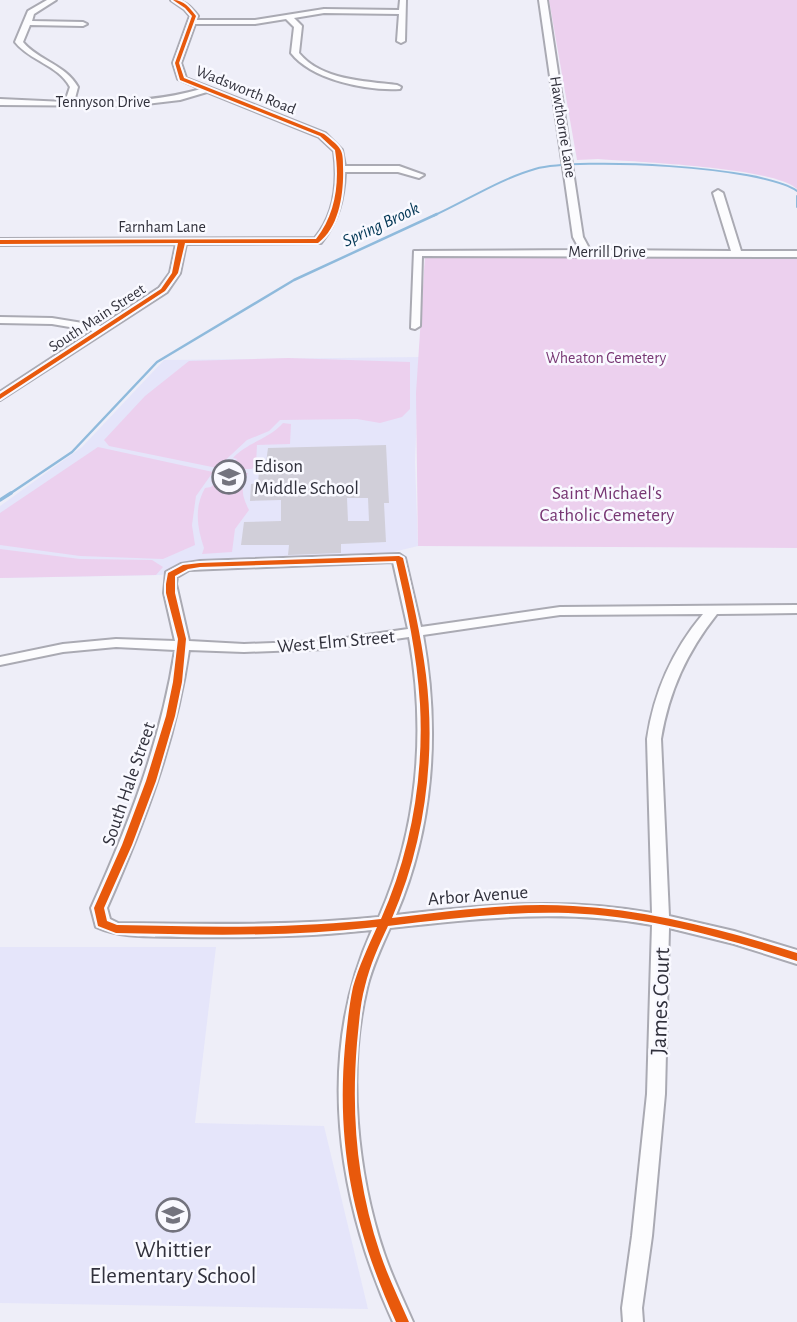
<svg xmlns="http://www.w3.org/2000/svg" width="797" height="1322" viewBox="0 0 797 1322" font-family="'Alegreya Sans',sans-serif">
  <rect width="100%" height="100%" fill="#eeeef8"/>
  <!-- built -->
  <g fill="#e5e5fa">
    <polygon points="419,357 415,462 418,546 385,554 282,557 173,566 162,575 0,578 0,506 82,447 164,360"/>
    <polygon points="0,947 216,947 195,1123 324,1126 368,1309 0,1303"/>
  </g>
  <!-- green -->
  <g fill="#ecd0ee">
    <path d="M549 0H797V189C774 167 636 162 598 159L577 160Z"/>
    <polygon points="425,256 797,256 797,548 418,546 416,393"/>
    <polygon points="288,358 410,362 410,409 402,417 380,423 357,419 280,420 269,431 247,440 217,468 109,446 104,440 145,396 189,361"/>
    <path d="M283 423 291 424 290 444 257 445 256 464 252 469H223L230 461 234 462 237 459 233 458C248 442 269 439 283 423Z"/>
    <polygon points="98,447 213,472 196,496 192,525 195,545 163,559 80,556 0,545 0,513"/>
    <path d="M248 473C240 488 242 496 249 510L235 529 232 552 202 554 204 548C197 527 194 508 205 488L211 487 215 483 211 482 218 474Z"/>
    <polygon points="0,549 80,559 152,560 163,567 156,575 0,578"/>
  </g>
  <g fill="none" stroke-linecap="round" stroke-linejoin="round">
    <!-- stream-far2 -->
    <g stroke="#8fbadc" stroke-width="2">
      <polyline points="797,196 797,207"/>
      <path d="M433 216C466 201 500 179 535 169 578 157 763 166 797 191"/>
    </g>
    <!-- stream-far1 -->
    <polyline stroke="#8fbadc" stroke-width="2.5" points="8,495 72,452 157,362 294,280 437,214"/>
    <!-- stream -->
    <polyline stroke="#8fbadc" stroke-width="3.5" points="0,500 11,493"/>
  </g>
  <!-- building -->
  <path fill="#d1cfd9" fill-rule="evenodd" d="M386 445 389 503H384L386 542 341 544V553L288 555 289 545H241L244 522 281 521V500L250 501 251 484 258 483 259 471 265 470 268 448ZM347 498H368L369 521H348Z"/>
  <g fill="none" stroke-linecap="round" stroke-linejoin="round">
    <defs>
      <g id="minor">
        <path d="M47 0H56L34 14 32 21 83 22 87 24 83 26 30 25 23 42C39 61 65 64 78 87L74 102C117 103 159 101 201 89L178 79 173 63 190 16 184 9 171 0C184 0 190 6 198 16L196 20H255L324 9 399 10 400 0H406L405 41 401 43 397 41 399 14 324 13 294 18 302 26 299 53C321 80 364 81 397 85L401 87 400 89C367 91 312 80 291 53L294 27 286 19 255 24H195L181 63 186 78 325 133 342 150 345 166H399L424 175 419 178 398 172H345C344 199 338 222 321 243L186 244 180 273 167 292 0 400V392L93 331 52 324 0 323V317L52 318 101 326 159 288 170 273 176 244 0 245V239L315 238C335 214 338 181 334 151L319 137 207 92 180 100 129 106 0 105V99L65 102 70 87C58 65 30 61 15 42L28 11Z"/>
        <polygon points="539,0 547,0 583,237 590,250 731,251 713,193 718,190 723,193 741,251 797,251 797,257 422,256 420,326 415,329 411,328 414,251 580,250 573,237"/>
        <path d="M399 554 405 558 421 627 560 607 797 605V613L717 614C687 652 669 691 661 739L669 916 734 931 797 950V964L734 944 669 928 665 1094 652 1236 642 1308 643 1322H623L622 1308 632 1236 647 1094 652 925C564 909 478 918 390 928 381 948 372 967 367 988 347 1071 357 1173 384 1253 392 1277 403 1299 413 1322H393C337 1200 315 1056 372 930 309 937 246 938 182 937 153 936 123 939 96 927L91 908C129 824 161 741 175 650L116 647 63 652 0 665V657L63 644 116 639 175 641 164 593 166 572 181 564 200 561ZM393 562 408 629 325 641 244 644 189 641 176 584 177 577 189 570ZM703 614C672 651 654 692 647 739L652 913C566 897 482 905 396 915 434 827 440 729 423 635L560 615ZM409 637C426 731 418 829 379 917 291 926 205 924 118 923L110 919 107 908C144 824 176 741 189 650L244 652 325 649Z"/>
      </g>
    </defs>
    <!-- minor casing -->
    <use href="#minor" stroke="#aaaab3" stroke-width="4"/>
    <!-- minor -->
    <use href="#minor" fill="#fcfcfe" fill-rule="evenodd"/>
    <defs>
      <g id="cycleway">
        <path d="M173 0C184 0 190 8 196 16L179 63 184 78 324 134C329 138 337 144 340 149 343 153 343 161 343 166 344 191 340 227 318 243H185L178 273 165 291 0 399V394L161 289 172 273 178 243 0 244V240L316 239C336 214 340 181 335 150L320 136 180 80 175 63 192 16 185 8Z"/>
        <path d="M399 556 403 558C412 596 421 635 426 675 436 756 425 842 392 918 451 911 512 902 573 906 650 910 724 930 797 953V961C723 937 646 916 568 913 508 911 448 919 388 926 379 945 370 965 365 986 360 1004 359 1024 357 1043 351 1115 357 1185 380 1253 388 1277 399 1299 409 1322H396C354 1229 336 1148 345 1046 347 1026 349 1006 353 987 359 966 368 947 377 927 290 937 203 935 116 933L98 926 94 908 122 845 146 781 166 716 173 682 178 639 166 593V584L168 573 183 565 200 563ZM396 561C407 608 417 655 420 704 424 777 411 852 381 919 292 929 206 927 117 925L107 921 104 908 132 845 156 781 175 716 182 682 186 639 175 593V576L188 569 200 567Z"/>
      </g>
    </defs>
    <!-- cycleway casing -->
    <use href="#cycleway" stroke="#f9f9ff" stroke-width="4"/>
    <!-- cycleway -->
    <use href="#cycleway" fill="#e8590c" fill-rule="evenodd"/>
  </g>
  <!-- icons -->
  <defs>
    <symbol id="school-ring" viewBox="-11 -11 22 22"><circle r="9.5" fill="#f9f9ff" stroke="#73737e" stroke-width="1.5"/><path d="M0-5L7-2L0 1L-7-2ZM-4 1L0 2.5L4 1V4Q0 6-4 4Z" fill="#73737e"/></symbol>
  </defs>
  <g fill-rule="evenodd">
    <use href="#school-ring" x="210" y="458" width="38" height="38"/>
    <use href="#school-ring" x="154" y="1196" width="38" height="38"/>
  </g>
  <g text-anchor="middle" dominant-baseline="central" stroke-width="5" stroke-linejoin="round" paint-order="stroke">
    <!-- far-street labels -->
    <g font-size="16" fill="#31313c" stroke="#f9f9ff">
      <text transform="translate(246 90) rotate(22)">Wadsworth Road</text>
      <text x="103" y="102">Tennyson Drive</text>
      <text transform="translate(563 127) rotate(81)">Hawthorne Lane</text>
      <text x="162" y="227">Farnham Lane</text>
      <text x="607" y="252">Merrill Drive</text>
      <text transform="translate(97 318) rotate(-33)">South Main Street</text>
    </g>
    <!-- far-park labels -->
    <g font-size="16" fill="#773673" stroke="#f9f9ff">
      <text x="606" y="358">Wheaton Cemetery</text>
    </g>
    <!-- far-water labels -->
    <g font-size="18" font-style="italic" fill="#033755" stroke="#f9f9ff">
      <text transform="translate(381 225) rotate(-25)">Spring Brook</text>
    </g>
    <!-- poi labels -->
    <g font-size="19" fill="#31313c" stroke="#f9f9ff" text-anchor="start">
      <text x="254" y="466">Edison<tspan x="254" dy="22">Middle School</tspan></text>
    </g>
    <!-- park labels -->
    <g font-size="19" fill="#773673" stroke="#f9f9ff">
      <text x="607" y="493">Saint Michael's<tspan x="607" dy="22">Catholic Cemetery</tspan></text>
    </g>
    <!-- street labels -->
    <g font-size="19" fill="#31313c" stroke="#f9f9ff">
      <text transform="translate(336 642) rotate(-5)">West Elm Street</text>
      <text transform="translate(129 784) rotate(-71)">South Hale Street</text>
      <text transform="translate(478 896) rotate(-4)">Arbor Avenue</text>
    </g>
    <!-- near-street labels -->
    <g font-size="23" fill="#31313c" stroke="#f9f9ff">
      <text transform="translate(661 1001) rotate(-88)">James Court</text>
    </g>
    <!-- near-poi labels -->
    <g font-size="23" fill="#31313c" stroke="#f9f9ff">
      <text x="173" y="1250">Whittier<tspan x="173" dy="26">Elementary School</tspan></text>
    </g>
  </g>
</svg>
